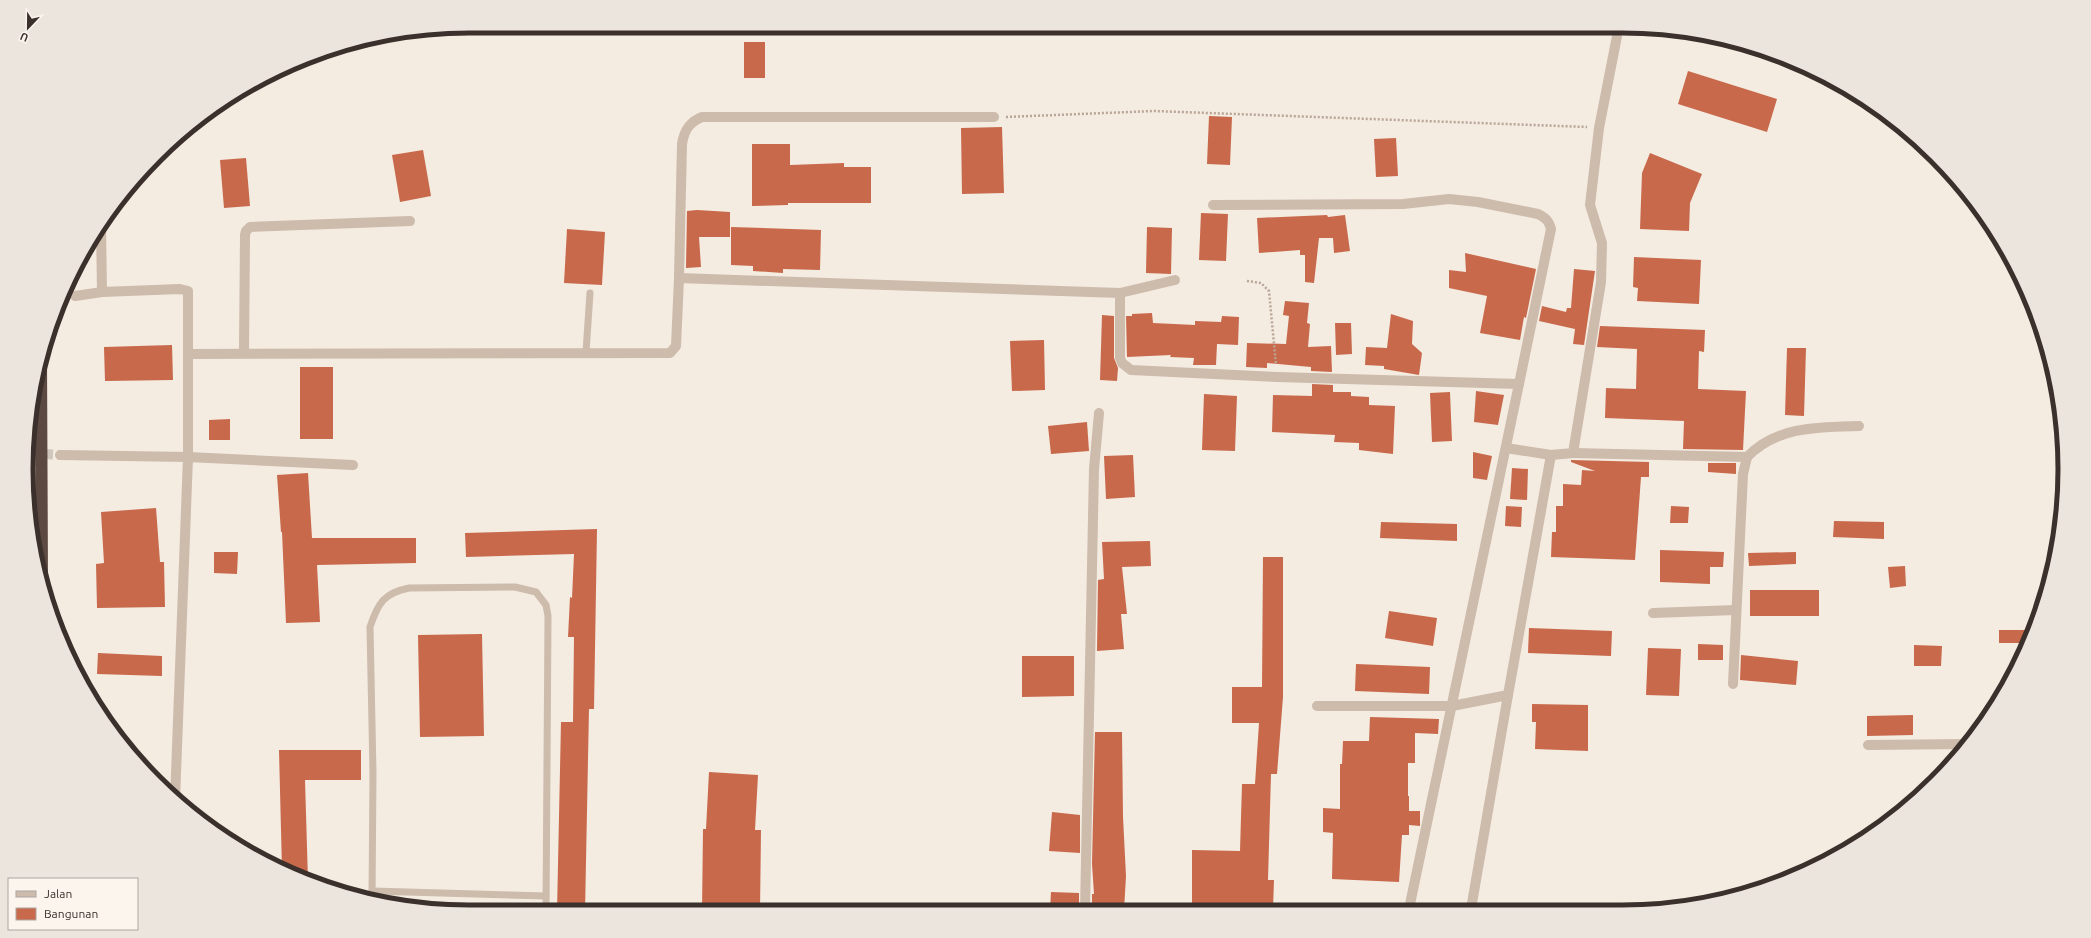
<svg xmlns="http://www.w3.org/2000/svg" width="2091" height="938" viewBox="0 0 2091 938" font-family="Ubuntu,sans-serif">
  <rect width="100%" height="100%" fill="#f4ebe1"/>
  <!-- building -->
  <g fill="#c8694b">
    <rect x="744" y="42" width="21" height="36"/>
    <polygon points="1688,71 1777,99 1767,132 1678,104"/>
    <polygon points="1209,116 1232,117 1230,165 1207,164"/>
    <polygon points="1002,127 1004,193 962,194 961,128"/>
    <polygon points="1396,138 1398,176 1376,177 1374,139"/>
    <polygon points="752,144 790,144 790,165 844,163 844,167 871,167 871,203 788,203 788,205 752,206"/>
    <polygon points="423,150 431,196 400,202 392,155"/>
    <polygon points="1650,153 1702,174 1690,203 1689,231 1640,229 1642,173"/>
    <polygon points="246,158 250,206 224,208 220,160"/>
    <polygon points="697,210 730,212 730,237 699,237 701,267 686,268 687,211"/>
    <polygon points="1201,213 1228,214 1226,261 1199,260"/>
    <polygon points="1327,215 1328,217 1345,215 1350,251 1334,253 1333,238 1319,238 1314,283 1305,282 1305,255 1300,255 1300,250 1259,253 1257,218"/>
    <polygon points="731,227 821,230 820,270 783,269 783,273 753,271 753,266 731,265"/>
    <polygon points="1147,227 1172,228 1171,274 1146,273"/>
    <polygon points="567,229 605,232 602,285 564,283"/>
    <polygon points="1465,253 1536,269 1526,318 1524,317 1520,340 1480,333 1487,296 1449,288 1449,270 1466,272"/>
    <polygon points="1634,257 1701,260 1699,304 1637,301 1638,288 1633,287"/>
    <polygon points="1574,269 1595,271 1584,345 1573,344 1575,329 1539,321 1542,306 1566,312 1567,308 1571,308"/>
    <polygon points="1285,301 1309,303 1307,323 1310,324 1308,347 1331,346 1332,372 1311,371 1311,367 1267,363 1267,368 1246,367 1247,343 1286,344 1289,316 1283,315"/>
    <polygon points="1152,313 1153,323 1195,325 1195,321 1221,322 1222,316 1239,317 1238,345 1217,344 1216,365 1193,365 1194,358 1170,357 1171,355 1127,357 1126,316 1132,316 1132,314"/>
    <polygon points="1391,314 1413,321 1412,344 1422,353 1419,375 1384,369 1384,366 1365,365 1366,347 1387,348"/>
    <polygon points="1102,315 1114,316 1114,358 1118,368 1117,381 1100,380"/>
    <polygon points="1335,323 1351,323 1352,354 1336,355"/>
    <polygon points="1600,326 1705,330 1704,352 1699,351 1698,389 1746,391 1743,450 1683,449 1684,421 1605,418 1606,388 1636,389 1637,349 1597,347"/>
    <polygon points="1044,340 1045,390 1012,391 1010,341"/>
    <polygon points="172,345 173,380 105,381 104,347"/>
    <polygon points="1787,348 1806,348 1804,416 1785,415"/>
    <rect x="300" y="367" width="33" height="72"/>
    <polygon points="1312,384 1333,385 1333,392 1351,392 1351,396 1369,397 1369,405 1395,406 1393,454 1359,450 1359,443 1334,442 1335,435 1272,432 1273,395 1312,396"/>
    <polygon points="1476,391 1504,395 1498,425 1474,422"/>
    <polygon points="1450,392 1452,441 1432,442 1430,393"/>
    <polygon points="1204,394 1237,396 1235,451 1202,450"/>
    <polygon points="230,419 230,440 209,440 209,420"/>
    <polygon points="1087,422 1089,451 1051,454 1048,426"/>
    <polygon points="1473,452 1492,456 1487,480 1473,478"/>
    <polygon points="1133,455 1135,497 1106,499 1104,456"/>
    <polygon points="1571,460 1649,462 1649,477 1641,477 1635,560 1551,557 1552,532 1556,532 1556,506 1563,506 1563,484 1581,485 1582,470 1595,471 1571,462"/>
    <polygon points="1708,463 1736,463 1736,474 1708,472"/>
    <polygon points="1512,468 1528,469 1527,500 1510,499"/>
    <polygon points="308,473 312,538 416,538 416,563 317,565 320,622 286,623 282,532 281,532 277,475"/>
    <polygon points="1506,506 1522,507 1521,527 1505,526"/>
    <polygon points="1671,506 1689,507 1688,523 1670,523"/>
    <polygon points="156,508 160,562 164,562 165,607 97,608 96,564 104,563 101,512"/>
    <polygon points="1834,521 1884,522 1884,539 1833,537"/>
    <polygon points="1381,522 1457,524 1457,541 1380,538"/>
    <polygon points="597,529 594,709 589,709 585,912 557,912 561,722 573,722 574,637 568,637 570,597 572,598 574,554 466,557 465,533"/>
    <polygon points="1150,541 1151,566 1122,567 1127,614 1121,614 1124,649 1097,651 1098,580 1104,579 1102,542"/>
    <polygon points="1660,550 1724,552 1723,567 1710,567 1710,584 1660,582"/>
    <polygon points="214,552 238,552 237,574 214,573"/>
    <polygon points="1796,552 1796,564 1749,566 1748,553"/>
    <polygon points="1263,557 1283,557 1283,697 1277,774 1271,774 1268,880 1274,880 1273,909 1192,910 1192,850 1240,851 1242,784 1255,784 1259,723 1232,723 1232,687 1262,687"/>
    <polygon points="1905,566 1906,586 1890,588 1888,567"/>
    <rect x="1750" y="590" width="69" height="26"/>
    <polygon points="1389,611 1437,618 1433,646 1385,638"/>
    <polygon points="1529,628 1612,631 1611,656 1528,653"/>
    <polygon points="1999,630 2034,630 2028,643 1999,643"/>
    <polygon points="482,634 484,736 420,737 418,635"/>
    <polygon points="1698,644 1723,645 1723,660 1698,660"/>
    <polygon points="1914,645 1942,646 1941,666 1914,666"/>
    <polygon points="1648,648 1681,649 1679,696 1646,695"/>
    <polygon points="98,653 162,656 162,676 97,674"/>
    <polygon points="1741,655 1798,661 1796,685 1740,680"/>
    <polygon points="1022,656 1074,656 1074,696 1022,697"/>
    <polygon points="1356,664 1430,667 1429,694 1355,691"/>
    <polygon points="1532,704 1588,705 1588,751 1535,749 1536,722 1532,722"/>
    <polygon points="1913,715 1913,735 1867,736 1867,716"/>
    <polygon points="1370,717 1439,719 1438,734 1415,733 1415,763 1408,763 1408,796 1409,796 1409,811 1420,811 1420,826 1409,825 1409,835 1402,835 1399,882 1332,879 1333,833 1323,832 1323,808 1340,809 1340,764 1342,764 1343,741 1369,741"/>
    <polygon points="1095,732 1122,732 1123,817 1126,876 1124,910 1092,910 1092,894 1094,894 1092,864"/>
    <polygon points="279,750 361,750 361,780 305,780 308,881 282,870"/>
    <polygon points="709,772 758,775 755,830 761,830 760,911 702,911 703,829 706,829"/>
    <polygon points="1052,812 1080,815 1080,853 1049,851"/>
    <polygon points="1051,892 1079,893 1079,910 1050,910"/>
  </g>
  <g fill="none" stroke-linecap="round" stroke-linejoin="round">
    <!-- minor-tunnel -->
    <polyline stroke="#cfc6bd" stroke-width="10" stroke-dasharray="10 5" stroke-linecap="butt" points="28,453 60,455"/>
    <!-- path -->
    <g stroke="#b9a596" stroke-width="2.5" stroke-dasharray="2 2" stroke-linecap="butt">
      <polyline points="1006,117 1154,111 1587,127"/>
      <polyline points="1247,281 1261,283 1269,291 1276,365"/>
    </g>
    <!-- service -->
    <g stroke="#cdbbac" stroke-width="7">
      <polyline points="586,352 590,293"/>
      <polyline points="372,891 546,896"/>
      <path d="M372 900 373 773 370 627C378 603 384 593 409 588L515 587 536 592 546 605 548 616 546 912"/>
    </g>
    <!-- minor -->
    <g stroke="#cdbbac" stroke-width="10">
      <path d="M1213 205 1403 204 1449 199 1478 202 1538 214C1546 218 1549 221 1551 229L1519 384"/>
      <polyline points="101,225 102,292 180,289 188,291 188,457 175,800"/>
      <path d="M679 278 682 144C684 131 689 122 702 117H994"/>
      <polyline points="1120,293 1175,280"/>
      <polyline points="75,296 102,292"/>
      <polyline points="244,352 245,235 246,231 250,227 410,221"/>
      <polyline points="189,354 670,353 676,346 679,278 1120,293 1120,358 1122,363 1131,370 1277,377 1519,384 1409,909"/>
      <polyline points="1506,448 1551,455"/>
      <polyline points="1573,453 1747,457 1743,474 1733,684"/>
      <polyline points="60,455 188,457 353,465"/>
      <path d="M1747 457C1777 426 1819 427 1859 426"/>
      <polyline points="1653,613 1736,610"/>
      <polyline points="1317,706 1452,706 1508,695 1551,455 1573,453 1601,282 1602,243 1590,205 1599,128 1619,26"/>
      <polyline points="1868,745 1968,744"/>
      <polyline points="1471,909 1508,695"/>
      <polyline points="1085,910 1094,469 1099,413"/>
    </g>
    <!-- motorway -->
    <polyline stroke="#5c4a42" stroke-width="12" points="41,357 42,580"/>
  </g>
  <!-- crop -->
  <path d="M0 0H2091V938H0ZM469 33H1622A436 436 0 0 1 2058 469V469A436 436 0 0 1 1622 905H469A436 436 0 0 1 33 469V469A436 436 0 0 1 469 33Z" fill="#ece5de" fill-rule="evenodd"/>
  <path fill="none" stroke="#3b302b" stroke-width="5" d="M469 33H1622A436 436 0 0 1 2058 469V469A436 436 0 0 1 1622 905H469A436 436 0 0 1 33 469V469A436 436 0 0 1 469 33Z"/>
  <!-- legend -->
  <rect x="8" y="878" width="130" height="52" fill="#fbf5ee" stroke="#aea6a0"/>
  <rect x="16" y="891" width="20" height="6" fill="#cdbbac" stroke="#aea6a0"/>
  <text x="44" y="898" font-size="12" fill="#3b302b">Jalan</text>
  <rect x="16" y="908" width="20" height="12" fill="#c8694b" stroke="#aea6a0"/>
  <text x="44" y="918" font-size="12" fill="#3b302b">Bangunan</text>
  <!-- north arrow -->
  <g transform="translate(28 28) rotate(202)" stroke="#fbf5ee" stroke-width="3" paint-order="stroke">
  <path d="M0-3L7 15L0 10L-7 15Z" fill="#3b302b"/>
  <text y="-6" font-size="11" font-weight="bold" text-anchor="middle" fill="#3b302b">U</text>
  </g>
</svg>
